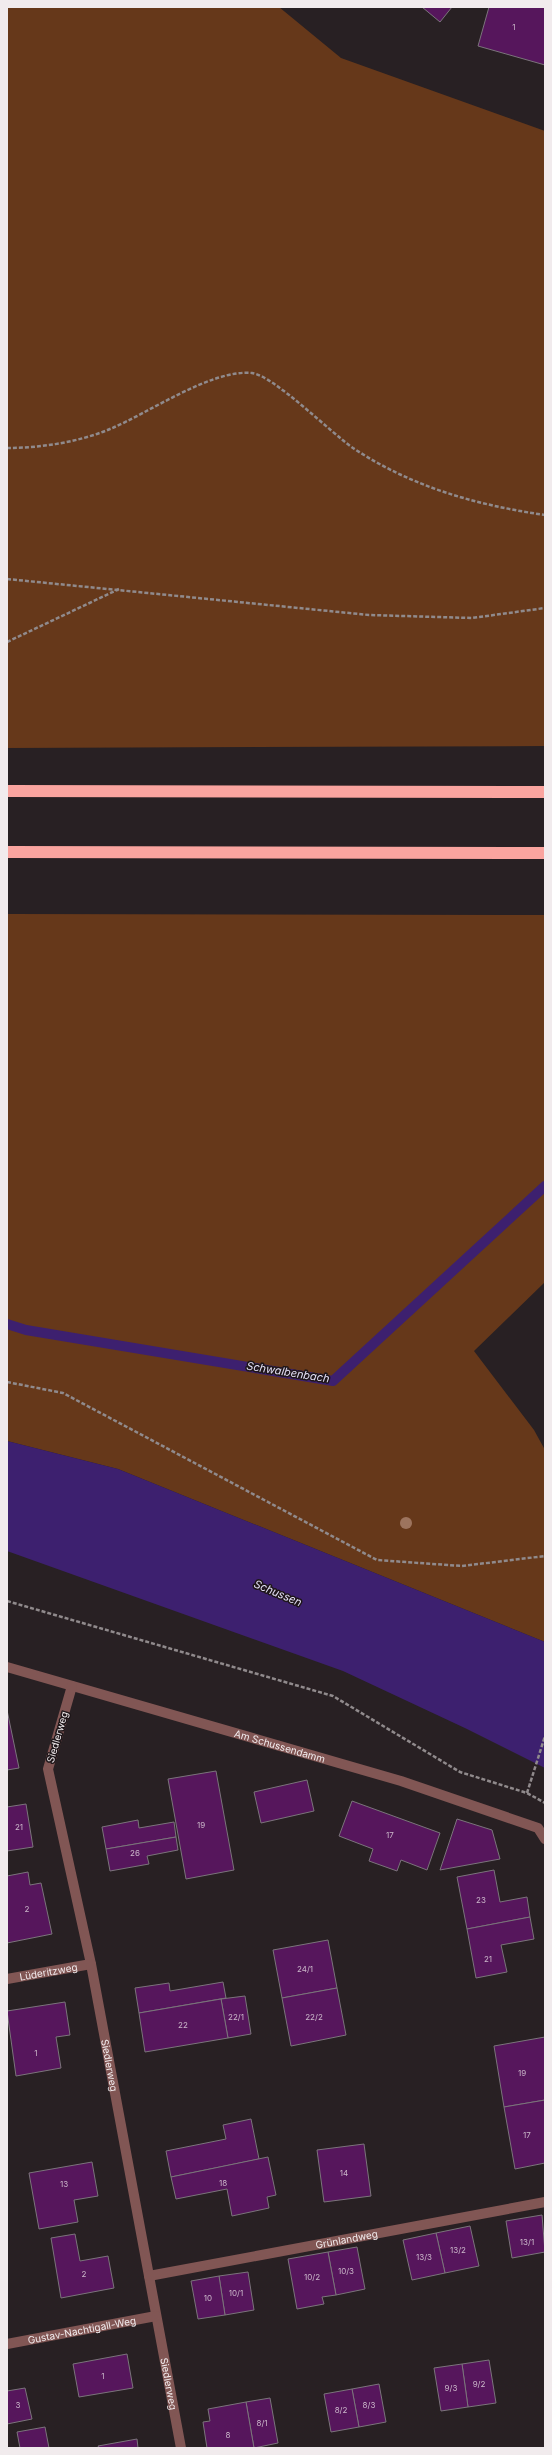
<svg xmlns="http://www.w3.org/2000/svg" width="552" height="2455" viewBox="0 0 552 2455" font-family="Inter,sans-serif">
  <rect width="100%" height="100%" fill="#282023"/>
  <!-- green -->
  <g fill="#66381a">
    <polygon points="7,7 279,7 341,58 545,131 545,746 7,748"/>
    <polygon points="7,914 545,915 545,1282 474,1351 534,1430 545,1450 545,1642 118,1469 7,1441"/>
  </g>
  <!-- water -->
  <polygon fill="#3d206f" points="7,1441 118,1469 545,1642 545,1768 467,1729 343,1671 7,1551"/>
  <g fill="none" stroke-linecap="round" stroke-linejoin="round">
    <!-- stream -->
    <polyline stroke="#3d206f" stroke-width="10" points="7,1324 26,1330 333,1381 545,1186"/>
  </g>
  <!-- building -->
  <g fill="#56165c" stroke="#7b747b">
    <polygon points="422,7 452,7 440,22"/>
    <polygon points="489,7 545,7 545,65 478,46"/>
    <polygon points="7,1710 19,1768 7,1770"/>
    <polygon points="216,1771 234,1870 186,1879 168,1779"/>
    <polygon points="307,1780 314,1811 261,1823 254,1792"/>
    <polygon points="352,1801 440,1833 427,1870 401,1860 397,1871 369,1861 373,1849 339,1836"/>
    <polygon points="26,1804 33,1847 7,1851 7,1807"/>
    <polygon points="457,1819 492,1830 500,1859 440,1870"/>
    <polygon points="138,1820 139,1828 174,1822 176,1837 106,1849 102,1827"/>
    <polygon points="176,1837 178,1850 147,1856 149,1864 110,1871 106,1849"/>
    <polygon points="494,1870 500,1902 527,1897 530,1917 467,1929 457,1877"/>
    <polygon points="28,1872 30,1885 41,1883 52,1934 7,1943 7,1876"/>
    <polygon points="530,1917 534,1939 501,1945 507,1972 476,1978 467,1929"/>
    <polygon points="328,1940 337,1988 282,1998 273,1950"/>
    <polygon points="223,1982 226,1998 139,2013 135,1988 169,1983 170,1991"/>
    <polygon points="337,1988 346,2035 291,2046 282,1998"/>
    <polygon points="245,1996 251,2034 228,2038 221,1999"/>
    <polygon points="221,1999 228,2038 145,2052 139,2013"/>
    <polygon points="65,2002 70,2035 56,2037 61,2068 16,2076 7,2011"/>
    <polygon points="545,2037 545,2100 504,2107 494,2046"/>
    <polygon points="545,2100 545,2163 515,2169 504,2107"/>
    <polygon points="251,2119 259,2159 171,2177 166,2151 226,2139 223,2125"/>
    <polygon points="364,2144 371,2196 324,2202 317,2150"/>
    <polygon points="268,2157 276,2195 267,2197 269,2208 232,2216 227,2189 176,2199 171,2177"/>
    <polygon points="92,2162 98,2196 74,2200 78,2222 39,2229 29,2173"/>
    <polygon points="542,2215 545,2252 512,2258 506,2221"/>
    <polygon points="470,2226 479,2266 445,2273 436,2233"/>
    <polygon points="436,2233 445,2273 412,2280 403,2240"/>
    <polygon points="75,2234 80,2261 108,2256 114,2288 61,2298 51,2238"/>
    <polygon points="357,2247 365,2289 336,2295 328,2252"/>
    <polygon points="328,2252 336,2295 322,2297 324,2304 297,2309 288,2259"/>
    <polygon points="248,2272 254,2310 225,2315 219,2276"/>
    <polygon points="219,2276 225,2315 198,2319 191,2281"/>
    <polygon points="127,2354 133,2388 79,2397 73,2364"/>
    <polygon points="489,2360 496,2403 468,2407 462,2364"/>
    <polygon points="462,2364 468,2407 441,2411 434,2368"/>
    <polygon points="379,2384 386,2422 359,2427 352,2389"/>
    <polygon points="25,2388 32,2419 7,2424 7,2391"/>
    <polygon points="352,2389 359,2427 331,2432 324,2394"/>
    <polygon points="270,2398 278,2443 254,2448 246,2402"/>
    <polygon points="246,2402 254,2448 207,2448 203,2422 210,2421 208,2409"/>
    <polygon points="45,2427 49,2448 20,2448 17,2432"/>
    <polygon points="137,2439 138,2448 99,2448 98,2446"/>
  </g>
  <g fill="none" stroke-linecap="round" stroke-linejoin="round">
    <!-- path -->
    <g stroke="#908a8c" stroke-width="2.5" stroke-dasharray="4 2" stroke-linecap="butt">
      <path d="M7 448C41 448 79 442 110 429 149 413 211 369 252 373 274 376 330 432 353 448 412 487 476 505 545 515"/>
      <polyline points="7,579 369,615 472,618 545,608"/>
      <polyline points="7,642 119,589"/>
      <polyline points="7,1382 63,1393 377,1560 462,1566 545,1556"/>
      <polyline points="7,1601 333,1696 460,1772 527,1793 545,1803"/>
      <polyline points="527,1793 545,1736"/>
    </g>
    <!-- street -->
    <g stroke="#815654" stroke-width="10">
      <path id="s1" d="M7 1667 401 1781 538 1828 545 1839"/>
      <path id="s2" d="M72 1686 48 1769 91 1964 181 2448"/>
      <path id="s3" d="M7 1979 91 1964"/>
      <path id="s4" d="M149 2276 545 2202"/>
      <path id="s5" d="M7 2344 156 2316"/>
    </g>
    <!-- highway -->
    <g stroke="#faa49f" stroke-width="12">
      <polyline points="7,791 545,792"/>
      <polyline points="7,852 545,853"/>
    </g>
  </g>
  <!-- trees -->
  <circle fill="#9d745e" cx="406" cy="1523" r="6"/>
  <g text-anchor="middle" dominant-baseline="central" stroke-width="3" stroke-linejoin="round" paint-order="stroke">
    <!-- number labels -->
    <g font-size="8" fill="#cab6c9">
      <text x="514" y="27">1</text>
      <text x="201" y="1825">19</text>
      <text x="19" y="1827">21</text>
      <text x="390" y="1835">17</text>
      <text x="135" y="1853">26</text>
      <text x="481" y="1900">23</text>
      <text x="27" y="1909">2</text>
      <text x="488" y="1959">21</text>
      <text x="305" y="1969">24/1</text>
      <text x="236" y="2017">22/1</text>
      <text x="314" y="2017">22/2</text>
      <text x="183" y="2025">22</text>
      <text x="36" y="2053">1</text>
      <text x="522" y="2073">19</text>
      <text x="527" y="2135">17</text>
      <text x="344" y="2173">14</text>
      <text x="223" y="2183">18</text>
      <text x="64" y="2184">13</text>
      <text x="527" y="2242">13/1</text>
      <text x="458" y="2250">13/2</text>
      <text x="424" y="2257">13/3</text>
      <text x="346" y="2271">10/3</text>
      <text x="84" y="2274">2</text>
      <text x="312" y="2277">10/2</text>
      <text x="236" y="2293">10/1</text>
      <text x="208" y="2298">10</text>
      <text x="103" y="2376">1</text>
      <text x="479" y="2384">9/2</text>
      <text x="451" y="2388">9/3</text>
      <text x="18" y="2405">3</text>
      <text x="369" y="2405">8/3</text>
      <text x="341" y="2410">8/2</text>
      <text x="262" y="2423">8/1</text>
      <text x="228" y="2435">8</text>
    </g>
    <!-- street labels -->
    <g font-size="10" fill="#f1ebed" stroke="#1e1619">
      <text transform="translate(57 1737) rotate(-74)">Siedlerweg</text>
      <text stroke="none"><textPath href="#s1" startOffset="284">Am Schussendamm</textPath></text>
      <text stroke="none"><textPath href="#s3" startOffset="42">Lüderitzweg</textPath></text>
      <text stroke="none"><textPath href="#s2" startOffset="389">Siedlerweg</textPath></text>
      <text stroke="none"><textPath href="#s4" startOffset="201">Grünlandweg</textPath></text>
      <text stroke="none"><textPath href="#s5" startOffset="76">Gustav-Nachtigall-Weg</textPath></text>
      <text stroke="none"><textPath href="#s2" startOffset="713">Siedlerweg</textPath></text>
    </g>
    <!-- water labels -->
    <g font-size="11" font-style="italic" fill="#e4dff7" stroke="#1e1619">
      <text transform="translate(288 1372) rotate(9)">Schwalbenbach</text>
      <text transform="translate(278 1593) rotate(23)">Schussen</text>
    </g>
  </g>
  <!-- border -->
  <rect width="552" height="2455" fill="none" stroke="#f1ebed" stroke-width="16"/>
</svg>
